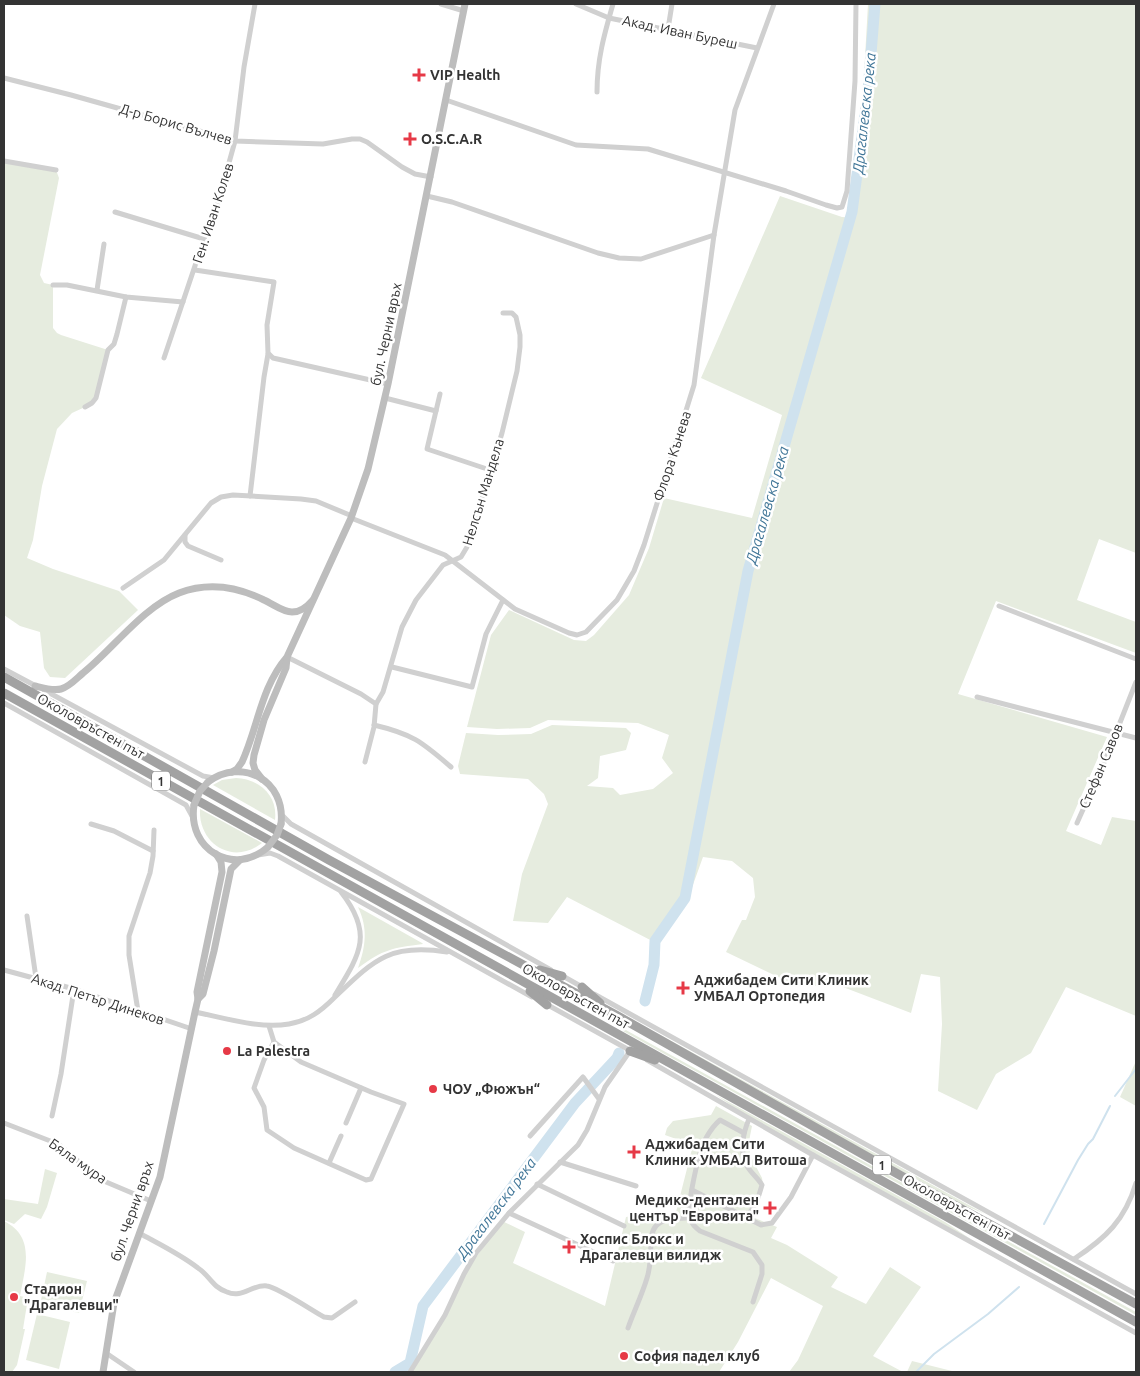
<svg xmlns="http://www.w3.org/2000/svg" width="1140" height="1376" viewBox="0 0 1140 1376" font-family="Ubuntu,sans-serif">
  <rect width="100%" height="100%" fill="#fff"/>
  <!-- green -->
  <g fill="#e6ecdf">
    <polygon points="868,4 1136,4 1136,553 1099,539 1077,600 1136,622 1136,653 996,601 958,694 1107,737 1066,831 1101,845 1112,817 1136,821 1136,1016 1066,987 1031,1053 996,1074 977,1110 938,1091 942,1024 940,977 921,974 911,1013 835,984 799,987 726,952 742,920 746,920 755,897 753,878 732,861 703,857 686,904 658,944 567,897 548,923 513,921 522,874 548,804 544,794 528,779 460,774 458,766 466,733 498,735 531,734 552,725 626,728 631,733 626,750 600,756 598,778 587,786 613,788 620,795 653,789 673,773 662,758 669,735 638,723 548,720 530,728 497,729 467,727 491,635 509,610 574,640 586,641 594,635 629,595 649,548 664,498 752,518 782,415 701,378 780,196 842,217 856,218"/>
    <polygon points="4,161 56,170 59,178 40,275 44,283 53,285 53,328 57,333 61,335 108,350 96,398 85,407 72,413 57,429 42,486 33,540 27,558 53,569 119,591 138,610 65,678 50,677 44,668 40,632 20,626 4,615"/>
    <path d="M236 778C260 779 278 796 275 820L213 785 222 780Z"/>
    <path d="M200 809 262 843C233 866 198 844 200 809Z"/>
    <path d="M358 907 422 943 423 944C392 948 384 949 358 968 366 946 368 928 358 907Z"/>
    <polygon points="624,1029 1136,1312 1136,1315 623,1031"/>
    <polygon points="655,1032 985,1214 957,1202 668,1041"/>
    <polygon points="1136,1061 1136,1106 1120,1097"/>
    <polygon points="716,1095 945,1222 972,1240 748,1117"/>
    <polygon points="716,1106 752,1126 749,1141 750,1155 762,1178 763,1185 752,1217 777,1227 771,1238 787,1245 838,1277 831,1287 866,1304 890,1267 921,1287 873,1356 903,1372 789,1372 798,1360 823,1306 771,1278 738,1342 719,1372 410,1372 445,1315 464,1274 502,1221 525,1232 513,1263 605,1306 626,1217 643,1214 652,1217 664,1215 675,1216 693,1145 665,1135 667,1128 673,1121 711,1115"/>
    <polygon points="45,1169 57,1173 47,1207 41,1219 25,1214 14,1224 4,1220 4,1199 38,1204"/>
    <path d="M4 1221C36 1237 25 1268 20 1296L28 1298 23 1329H25L17 1365 12 1372H4Z"/>
    <polygon points="47,1272 87,1281 79,1313 40,1305"/>
    <polygon points="37,1314 70,1322 59,1369 26,1360"/>
    <polygon points="912,1361 956,1372 907,1372"/>
  </g>
  <g fill="none" stroke-linecap="round" stroke-linejoin="round">
    <!-- stream -->
    <g stroke="#cfe2ee" stroke-width="2">
      <polyline points="1115,1096 1136,1069"/>
      <polyline points="1044,1224 1078,1160 1088,1144 1093,1139 1110,1106"/>
      <polyline points="916,1372 934,1354 988,1314 1019,1287"/>
    </g>
    <!-- river -->
    <g stroke="#cfe2ee" stroke-width="11">
      <polyline points="645,1001 654,965 655,941 685,898 748,571 852,212 868,91 875,4"/>
      <polyline points="395,1372 410,1363 423,1306 575,1103 617,1058 619,1053"/>
    </g>
    <!-- minor -->
    <g stroke="#d0d0d0" stroke-width="5">
      <polyline points="441,4 464,11"/>
      <polyline points="576,4 609,18 757,48"/>
      <polyline points="668,29 672,4"/>
      <polyline points="4,78 71,95 235,141 323,144 352,139 360,139 367,142 402,167 415,174 431,177"/>
      <path d="M597 92C597 60 604 35 613 4"/>
      <polyline points="446,100 576,145 648,149 786,191 826,205 837,208 842,207 847,191 855,81 856,4"/>
      <polyline points="4,161 56,170"/>
      <polyline points="427,196 452,202 598,253 619,258 641,259 714,235"/>
      <polyline points="115,212 204,239"/>
      <polyline points="195,270 274,282 267,325 268,353 273,358 388,384"/>
      <polyline points="53,285 67,285 126,297 183,302"/>
      <polyline points="97,290 104,244"/>
      <polyline points="164,358 204,239 214,217 235,141 244,67 255,4"/>
      <polyline points="440,394 427,449 490,470"/>
      <polyline points="385,398 436,411"/>
      <polyline points="85,407 92,403 96,398 108,350 114,344 117,334 126,297"/>
      <polyline points="250,496 264,377 268,354"/>
      <polyline points="351,518 445,555 515,609 569,633 577,635 586,632 617,600 634,571 644,545 694,385 714,235 735,110 774,4"/>
      <polyline points="185,535 185,542 188,546 221,560"/>
      <polyline points="123,588 164,560 211,503 221,497 233,495 301,499 316,501 352,516"/>
      <polyline points="999,606 1136,659"/>
      <polyline points="287,657 361,694 376,704"/>
      <polyline points="392,667 472,687 486,634 503,600"/>
      <polyline points="4,669 36,686"/>
      <polyline points="44,690 203,776 214,778"/>
      <polyline points="977,697 1136,738"/>
      <polyline points="4,703 186,805 192,816"/>
      <path d="M374 725C412 734 421 741 451 767"/>
      <polyline points="365,762 374,727 376,704 383,692 402,627 416,600 443,565 461,557 467,547 502,433 517,371 520,347 520,335 516,317 512,313 503,313"/>
      <polyline points="282,815 291,824 551,970"/>
      <polyline points="1077,823 1106,758 1136,682"/>
      <polyline points="91,824 114,831 153,851"/>
      <polyline points="258,855 270,853 278,856 532,997"/>
      <polyline points="27,916 36,978"/>
      <polyline points="4,970 74,989 192,1029"/>
      <polyline points="561,975 584,988"/>
      <polyline points="594,994 1136,1294"/>
      <path d="M335 995C360 954 374 934 341 892"/>
      <polyline points="546,1004 631,1051"/>
      <polyline points="138,1011 129,955 129,936 150,873 153,856 154,830"/>
      <path d="M195 1012C225 1018 258 1029 289 1024 308 1021 321 1011 334 998 374 960 389 943 447 952"/>
      <polyline points="269,1026 274,1042"/>
      <polygon points="274,1042 301,1062 371,1092 404,1104 371,1179 366,1180 294,1148 267,1130 264,1107 254,1088 264,1060"/>
      <polyline points="647,1060 813,1155 1136,1333"/>
      <polyline points="52,1116 61,1074 74,989"/>
      <polyline points="4,1123 58,1144 99,1179 151,1201"/>
      <polyline points="346,1123 361,1088"/>
      <path d="M744 1133 720 1120C714 1125 710 1131 706 1138 699 1149 686 1208 690 1219 692 1224 696 1228 700 1231L753 1252 762 1265V1274L753 1302"/>
      <polyline points="530,1136 583,1077 599,1099"/>
      <polyline points="560,1162 636,1186"/>
      <polyline points="329,1163 341,1136"/>
      <polyline points="537,1184 624,1226"/>
      <polyline points="692,1190 761,1225 772,1223 791,1197 813,1155"/>
      <polyline points="509,1213 613,1261"/>
      <path d="M744 1217C756 1209 758 1198 762 1185 758 1178 751 1173 747 1166 739 1152 743 1133 749 1119"/>
      <path d="M139 1233C159 1244 180 1254 198 1268 210 1276 212 1287 227 1292 242 1299 252 1284 267 1286 277 1287 313 1311 324 1317L332 1318 355 1302"/>
      <path d="M1074 1259C1106 1238 1125 1220 1136 1183"/>
      <path d="M628 1328C634 1311 642 1295 647 1278 658 1243 635 1217 689 1218"/>
      <polyline points="106,1353 134,1372"/>
      <polyline points="410,1372 445,1315 464,1274 476,1253 509,1213 578,1145 587,1130 605,1087 630,1051"/>
    </g>
    <!-- secondary -->
    <g stroke="#bdbdbd" stroke-width="7">
      <path d="M35 686C43 688 53 691 61 689 69 687 76 679 83 673 113 649 143 607 179 593 208 582 238 587 264 600 273 604 283 612 292 612 301 612 307 607 312 601"/>
      <path d="M232 772 237 769 242 762C258 727 261 687 287 657L351 518 368 469 388 384 465 4"/>
      <polyline points="262,779 255,770 253,763 254,755 264,720 286,668 287,658"/>
      <path d="M208 782C242 757 286 780 281 824"/>
      <path d="M194 805C187 850 234 877 268 847"/>
      <polyline points="198,999 197,992 222,872 221,862 216,854"/>
      <polyline points="103,1372 114,1303 160,1177 195,1012 198,999 203,994 214,951 231,869 240,860"/>
    </g>
    <!-- trunk -->
    <g stroke="#a2a2a2" stroke-width="9">
      <polyline points="4,677 329,860 616,1015 912,1182 1136,1304"/>
      <polyline points="4,693 1136,1322"/>
      <polyline points="540,970 562,976"/>
      <polyline points="582,987 600,1003"/>
      <polyline points="530,991 547,1005"/>
      <polyline points="630,1051 655,1060"/>
    </g>
    <!-- secondary-bridge -->
    <g stroke="#bdbdbd" stroke-width="7">
      <polyline points="194,805 200,791 208,782"/>
      <polyline points="268,847 277,835 281,824"/>
    </g>
  </g>
  <!-- markers -->
  <g fill="#e63946" stroke="#fff" stroke-width="2">
    <path d="M416.5 67.5h5v5h5v5h-5v5h-5v-5h-5v-5h5z"/>
    <path d="M407.5 131.5h5v5h5v5h-5v5h-5v-5h-5v-5h5z"/>
    <path d="M680.5 980.5h5v5h5v5h-5v5h-5v-5h-5v-5h5z"/>
    <circle cx="227" cy="1051" r="5"/>
    <circle cx="433" cy="1089" r="5"/>
    <path d="M631.5 1144.5h5v5h5v5h-5v5h-5v-5h-5v-5h5z"/>
    <path d="M767.5 1200.5h5v5h5v5h-5v5h-5v-5h-5v-5h5z"/>
    <path d="M566.5 1239.5h5v5h5v5h-5v5h-5v-5h-5v-5h5z"/>
    <circle cx="14" cy="1297" r="5"/>
    <circle cx="624" cy="1356" r="5"/>
  </g>
  <g text-anchor="middle" dominant-baseline="central" stroke-width="5" stroke-linejoin="round" paint-order="stroke">
    <!-- shield labels -->
    <g fill="#fff" stroke="#707070" stroke-width="1">
      <rect x="152" y="771.5" width="18" height="19" rx="4"/>
      <rect x="873" y="1155.5" width="18" height="19" rx="4"/>
    </g>
    <g font-size="12" font-weight="bold" fill="#333">
      <text x="161" y="781">1</text>
      <text x="882" y="1165">1</text>
    </g>
    <!-- street labels -->
    <g font-size="14" fill="#333" stroke="#fff">
      <text transform="translate(680 32) rotate(12)">Акад. Иван Буреш</text>
      <text transform="translate(176 124) rotate(16)">Д-р Борис Вълчев</text>
      <text transform="translate(213 213) rotate(-72)">Ген. Иван Колев</text>
      <text transform="translate(386 334) rotate(-78)">бул. Черни връх</text>
      <text transform="translate(672 456) rotate(-72)">Флора Кънева</text>
      <text transform="translate(483 492) rotate(-73)">Нелсън Мандела</text>
      <text transform="translate(91 726) rotate(29)">Околовръстен път</text>
      <text transform="translate(1101 766) rotate(-67)">Стефан Савов</text>
      <text transform="translate(576 996) rotate(29)">Околовръстен път</text>
      <text transform="translate(98 999) rotate(18)">Акад. Петър Динеков</text>
      <text transform="translate(78 1161) rotate(35)">Бяла мура</text>
      <text transform="translate(957 1207) rotate(29)">Околовръстен път</text>
      <text transform="translate(132 1211) rotate(-71)">бул. Черни връх</text>
    </g>
    <!-- poi labels -->
    <g font-size="14" font-weight="bold" fill="#333" stroke="#fff" text-anchor="start">
      <text x="430" y="75">VIP Health</text>
      <text x="421" y="139">O.S.C.A.R</text>
      <text x="694" y="980">Аджибадем Сити Клиник<tspan x="694" dy="16">УМБАЛ Ортопедия</tspan></text>
      <text x="237" y="1051">La Palestra</text>
      <text x="443" y="1089">ЧОУ „Фюжън“</text>
      <text x="645" y="1144">Аджибадем Сити<tspan x="645" dy="16">Клиник УМБАЛ Витоша</tspan></text>
      <text x="759" y="1200" text-anchor="end">Медико-дентален<tspan x="759" dy="16">център "Евровита"</tspan></text>
      <text x="580" y="1239">Хоспис Блокс и<tspan x="580" dy="16">Драгалевци вилидж</tspan></text>
      <text x="24" y="1289">Стадион<tspan x="24" dy="16">"Драгалевци"</tspan></text>
      <text x="634" y="1356">София падел клуб</text>
    </g>
    <!-- water labels -->
    <g font-size="15" font-style="italic" fill="#3f7597" stroke="#fff">
      <text transform="translate(864 113) rotate(-84)">Драгалевска река</text>
      <text transform="translate(767 505) rotate(-74)">Драгалевска река</text>
      <text transform="translate(496 1208) rotate(-53)">Драгалевска река</text>
    </g>
  </g>
  <!-- border -->
  <rect width="1140" height="1376" fill="none" stroke="#333333" stroke-width="10"/>
</svg>
